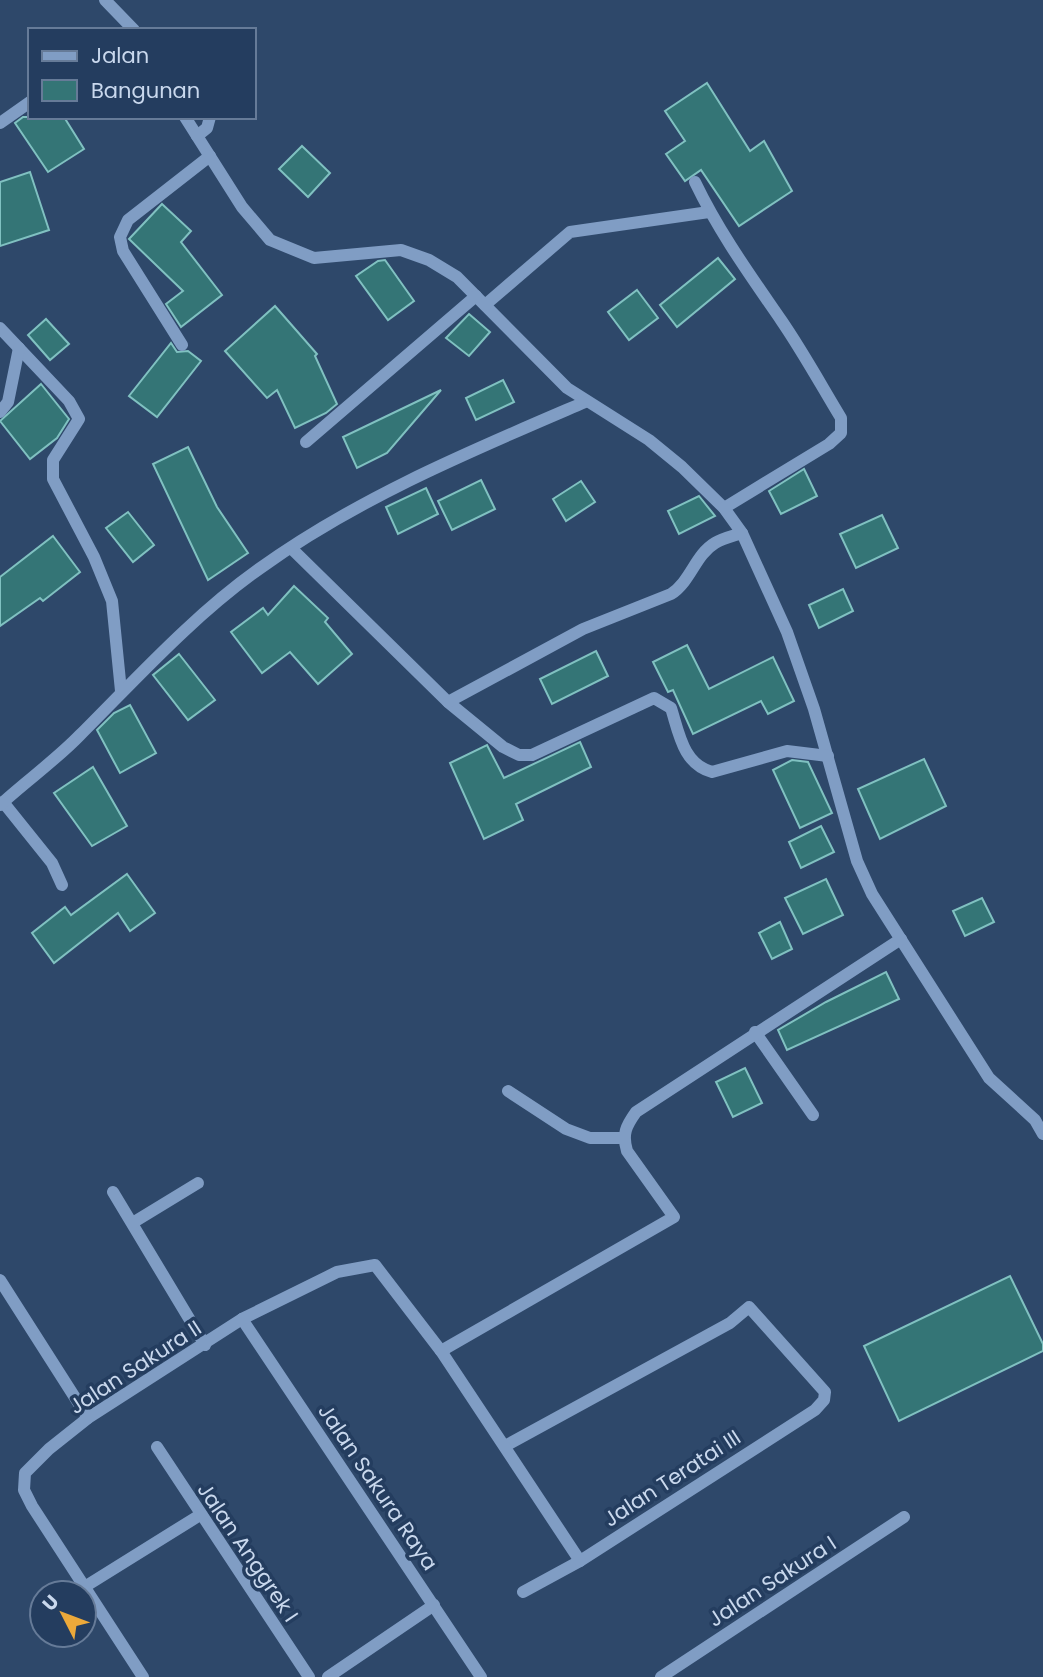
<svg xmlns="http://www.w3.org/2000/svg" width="1043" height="1677" viewBox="0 0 1043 1677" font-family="Poppins,sans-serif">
  <rect width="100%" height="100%" fill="#2e486a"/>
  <!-- building -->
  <g fill="#347576" stroke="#80c1c1" stroke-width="2">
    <polygon points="707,83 750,151 764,141 792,191 739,226 701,170 685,181 666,154 685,141 665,111"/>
    <polygon points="23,117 64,117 84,149 48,172 15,123"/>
    <polygon points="302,146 330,173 308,197 279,169"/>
    <polygon points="30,172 49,230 0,246 0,182"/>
    <polygon points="162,204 191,231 181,242 222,295 181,327 166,304 183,291 129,239"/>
    <polygon points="718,258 735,279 677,327 660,305"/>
    <polygon points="385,260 414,301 388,320 356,276 378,261"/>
    <polygon points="637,290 658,318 629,340 608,312"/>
    <polygon points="275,306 317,354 315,356 337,404 326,413 295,428 277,390 267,398 225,351"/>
    <polygon points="469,314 490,332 469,356 446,338"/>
    <polygon points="46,319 69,344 50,360 28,335"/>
    <polygon points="171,343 177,352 188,351 201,361 157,417 129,396"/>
    <polygon points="503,380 514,402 476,420 466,398"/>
    <polygon points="41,384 69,419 57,438 30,459 0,421"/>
    <polygon points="441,390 387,453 357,468 343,437"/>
    <polygon points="188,447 217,507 248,553 208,580 153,464"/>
    <polygon points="804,469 817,496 781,514 769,491"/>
    <polygon points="481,480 495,509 452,530 438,501"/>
    <polygon points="581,481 595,502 566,521 553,499"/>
    <polygon points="426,488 438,514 398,534 386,507"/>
    <polygon points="699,496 715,516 679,534 668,511"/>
    <polygon points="128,512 154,545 133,562 106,528"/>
    <polygon points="882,515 898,548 856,568 840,534"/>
    <polygon points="53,536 80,572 43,601 40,598 0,626 0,577"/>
    <polygon points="294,586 328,618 325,622 352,654 318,684 290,652 262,673 231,632 263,608 268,615"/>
    <polygon points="843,589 853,611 819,628 809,605"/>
    <polygon points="687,645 709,689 773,657 794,701 768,714 761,701 693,734 673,690 668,692 653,662"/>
    <polygon points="596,651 608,676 552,704 540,679"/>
    <polygon points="179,654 215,700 188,720 153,675"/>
    <polygon points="130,705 156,753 120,773 97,730 114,713"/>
    <polygon points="580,742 591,767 516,804 523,820 484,839 450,763 487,745 504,778"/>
    <polygon points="924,759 946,806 880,839 858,789"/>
    <polygon points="792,760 808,762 832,813 800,828 773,770"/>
    <polygon points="93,767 127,826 92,846 54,793"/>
    <polygon points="821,826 834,852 801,868 789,842"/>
    <polygon points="127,874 155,913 130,931 118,913 54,963 32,933 65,907 71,915"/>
    <polygon points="826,879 843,915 803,934 785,898"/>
    <polygon points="982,898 994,922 965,936 953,911"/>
    <polygon points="780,922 792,949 772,959 759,933"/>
    <polygon points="886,972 899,999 787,1050 778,1030 826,1002"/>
    <polygon points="745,1068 762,1103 733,1117 716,1082"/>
    <polygon points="1010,1276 1043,1344 1043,1351 899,1421 864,1346"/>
  </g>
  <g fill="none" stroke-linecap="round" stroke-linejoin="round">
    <!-- minor -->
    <g stroke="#809dc4" stroke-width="12">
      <polyline points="105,0 134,30"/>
      <polyline points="185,117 242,207 270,240 314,258 401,250 429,260 457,277 567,388 649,440 682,467 724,508 742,533 787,632 814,709 857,861 872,894 989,1078 1035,1120 1043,1134"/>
      <polyline points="0,123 30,102"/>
      <polyline points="197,136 207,128 210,117"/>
      <path d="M695 182C719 232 750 275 781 320 803 352 821 385 841 418V433L829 444 724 508"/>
      <polyline points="485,305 570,232 709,212"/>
      <polyline points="0,328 69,401 79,419 53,460 53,479 94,557 112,601 121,691"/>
      <polyline points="182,345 123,251 120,237 128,220 210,156"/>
      <polyline points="0,412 8,402 19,348"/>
      <polyline points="306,442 476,296"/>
      <path d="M291 548 448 702 503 747 519 755H532L654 698 671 708C679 733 683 764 712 772L787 751 828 756"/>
      <path d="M448 702 583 629 671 594C691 581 695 555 715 543 723 538 733 536 742 533"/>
      <polyline points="3,802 52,863 62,885"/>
      <path d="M0 805C26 781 56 760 80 735 138 677 193 616 259 569 359 497 473 450 585 402"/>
      <polyline points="755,1032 813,1115"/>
      <polyline points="508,1091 566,1129 590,1138 624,1138"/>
      <polyline points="113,1192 205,1345"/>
      <polyline points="134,1222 198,1183"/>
      <polyline points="0,1280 88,1418"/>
      <polyline points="242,1319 481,1677"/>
      <path d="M441 1351 674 1217 627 1151C622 1134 626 1126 636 1112L901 939"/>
      <polyline points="505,1446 730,1323 749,1307 825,1392 824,1400 815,1410 580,1561 523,1592"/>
      <polyline points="157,1447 309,1677"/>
      <polyline points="86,1586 200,1515"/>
      <polyline points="143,1677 32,1506 24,1490 25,1473 49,1449 88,1418 242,1319 337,1272 375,1265 441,1351 580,1561"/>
      <polyline points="328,1677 434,1605"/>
      <polyline points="661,1677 904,1517"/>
    </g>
  </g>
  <g text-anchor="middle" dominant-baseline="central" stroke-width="7" stroke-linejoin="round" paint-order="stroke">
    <!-- street labels -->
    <g font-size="21" fill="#c9d8ed" stroke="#243d5f">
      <text transform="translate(135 1367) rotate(-33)">Jalan Sakura II</text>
      <text transform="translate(672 1478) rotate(-33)">Jalan Teratai III</text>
      <text transform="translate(378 1487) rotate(56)">Jalan Sakura Raya</text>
      <text transform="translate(248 1552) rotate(56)">Jalan Anggrek I</text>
      <text transform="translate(772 1581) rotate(-33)">Jalan Sakura I</text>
    </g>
  </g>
  <!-- legend -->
  <rect x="28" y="28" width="228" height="91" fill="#243d5f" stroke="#667b98" stroke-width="2"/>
  <rect x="42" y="51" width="35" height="10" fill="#809dc4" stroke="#667b98" stroke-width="2"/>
  <text x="91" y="63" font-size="21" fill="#c9d8ed">Jalan</text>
  <rect x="42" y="80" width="35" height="21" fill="#347576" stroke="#667b98" stroke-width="2"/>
  <text x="91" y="98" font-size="21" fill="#c9d8ed">Bangunan</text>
  <!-- north arrow -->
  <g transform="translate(63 1614) rotate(312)"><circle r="33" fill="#243d5f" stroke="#667b98" stroke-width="2"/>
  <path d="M0-5L12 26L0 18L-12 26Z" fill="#eca93a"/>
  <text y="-10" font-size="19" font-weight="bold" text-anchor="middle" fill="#c9d8ed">U</text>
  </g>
</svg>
